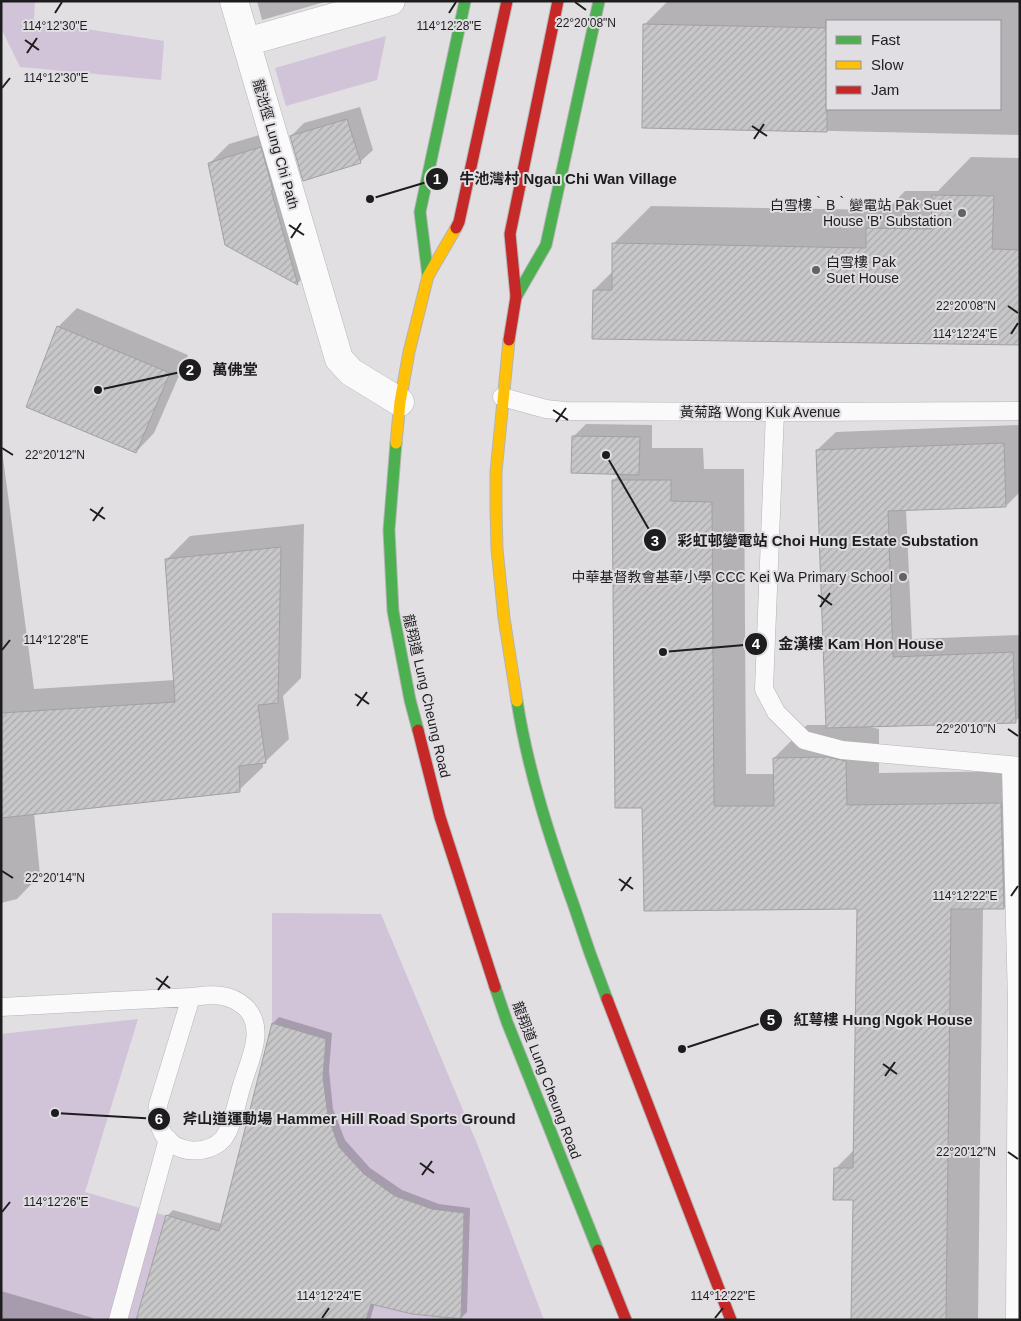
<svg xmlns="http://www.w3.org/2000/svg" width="1021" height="1321" viewBox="0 0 1021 1321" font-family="Helvetica,'Noto Sans TC',sans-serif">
  <defs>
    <pattern id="building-hatch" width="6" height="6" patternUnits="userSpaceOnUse" patternTransform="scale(1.25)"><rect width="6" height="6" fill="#c7c6c8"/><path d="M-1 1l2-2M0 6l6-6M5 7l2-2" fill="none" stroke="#aaaaab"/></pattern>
  </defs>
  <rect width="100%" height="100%" fill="#e1dfe2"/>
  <!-- green -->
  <g fill="#d1c4d9">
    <polygon points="1,1 35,1 34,21 164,41 161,80 20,67 1,28"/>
    <polygon points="386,36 377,80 286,106 275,68"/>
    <polygon points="272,913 381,914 478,1146 544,1320 1,1320 1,1034 138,1019 85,1192 219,1231 272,1023"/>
  </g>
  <!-- shadow -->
  <g fill="#0003" fill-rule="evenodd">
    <polygon points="257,1 328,1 262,20"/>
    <path d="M668 1H1020V135L643 127 645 24ZM827 21H1000V109H827Z"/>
    <polygon points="360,107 373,150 360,162 291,136 304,123"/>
    <polygon points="279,129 316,265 298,283 227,244 210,163 229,144"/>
    <polygon points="971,157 1020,158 1020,344 594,290 613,271 613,244 651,206 887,210 905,191 938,191"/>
    <polygon points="77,308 188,355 154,433 136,452 58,327"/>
    <polygon points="586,424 652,425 652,448 703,448 704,469 744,469 746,774 775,774 774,758 807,725 827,725 817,450 836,432 1020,425 1020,492 1006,506 906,509 912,639 1020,635 1020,619 1020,717 1015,721 870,727 879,729 879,773 1020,771 1020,892 1004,908 983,908 978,1320 852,1320 854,1199 835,1169 855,1149 858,907 643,807 613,481 621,473 573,437"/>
    <polygon points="1,443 34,689 175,680 166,560 190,536 304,524 301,678 283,696 289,739 265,762 263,762 263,767 239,790 34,813 40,875 17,899 1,903"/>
    <polygon points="279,1017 332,1033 329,1070 333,1109 345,1140 370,1168 402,1190 439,1204 470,1208 467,1312 461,1318 375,1303 370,1320 137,1320 167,1216 173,1210 222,1224 273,1023"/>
    <polygon points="1,1291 93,1318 92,1320 1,1320"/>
  </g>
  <!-- building -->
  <g fill="url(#building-hatch)" stroke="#a1a0a2">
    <polygon points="643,24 827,28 827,132 642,128"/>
    <polygon points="347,119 361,163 303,181 290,136"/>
    <polygon points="261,147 273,190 271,190 298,285 225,245 208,163"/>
    <polygon points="932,195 994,196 992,249 1020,250 1020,345 592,339 593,290 612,290 612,243 866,248 866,228 931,229"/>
    <polygon points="57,326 170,373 136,453 26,407"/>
    <polygon points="572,436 640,437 639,475 571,473"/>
    <polygon points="1004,443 1006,507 888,511 893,657 1013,652 1016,723 826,728 816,450"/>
    <polygon points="612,480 671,480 671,501 712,502 714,806 774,806 773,758 827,757 846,761 847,805 1001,803 1004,909 951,909 946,1320 851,1320 853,1200 833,1200 834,1168 853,1168 857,909 644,911 642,808 615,808"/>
    <polygon points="281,547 278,703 258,705 266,763 239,766 240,792 1,818 1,713 175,702 165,559"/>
    <polygon points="272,1023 326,1039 323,1077 328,1116 339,1147 364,1174 395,1196 432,1209 464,1213 461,1319 412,1314 371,1304 366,1320 136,1320 166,1215 219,1231"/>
  </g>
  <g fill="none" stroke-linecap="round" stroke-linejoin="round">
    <defs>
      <g id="lane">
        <polyline points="502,397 546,409 565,411 775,412 1020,411"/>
        <polyline points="775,412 764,689 776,712 804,740 842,750 1020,766"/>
        <polyline points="1011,766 1017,1001 1015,1320"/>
        <path d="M1 1007 191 997C201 996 212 994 222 996 231 997 238 1001 245 1007 267 1028 249 1061 242 1085 237 1100 233 1127 223 1139 207 1156 175 1154 163 1134 158 1124 157 1115 158 1105L191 997"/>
        <polyline points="118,1320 168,1139"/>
      </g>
      <g id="street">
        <polyline points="234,1 339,359 351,372 400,402"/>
        <polyline points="246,42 391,1"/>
      </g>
      <g id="fast">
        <polyline points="428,276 420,212 465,1"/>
        <polyline points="516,297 546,245 599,1"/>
        <polyline points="396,443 389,530 393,611 410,700 418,730"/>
        <path d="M517 701C528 771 550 839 574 906 584 937 595 968 607 999"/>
        <polyline points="495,987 507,1022 598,1250"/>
      </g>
      <g id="slow">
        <polyline points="509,340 496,472 496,509 497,549 504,618 517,701"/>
        <polyline points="396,443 400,402 409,352 428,276 456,228"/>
      </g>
      <g id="jam">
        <polyline points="456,228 459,222 507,1"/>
        <polyline points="509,340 516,297 510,234 558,1"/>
        <polyline points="418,730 440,817 495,987"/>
        <polyline points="607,999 731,1320"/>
        <polyline points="598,1250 626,1320"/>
      </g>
    </defs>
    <!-- lane casing -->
    <use href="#lane" stroke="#b5b4b5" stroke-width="19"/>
    <!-- street casing -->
    <use href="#street" stroke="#b5b4b5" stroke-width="29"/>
    <!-- fast casing -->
    <use href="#fast" stroke="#b5b4b5" stroke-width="13"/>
    <!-- slow casing -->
    <use href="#slow" stroke="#b5b4b5" stroke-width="13"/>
    <!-- jam casing -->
    <use href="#jam" stroke="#b5b4b5" stroke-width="13"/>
    <!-- lane -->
    <use href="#lane" stroke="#fafafb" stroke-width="18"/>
    <!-- street -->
    <use href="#street" stroke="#fafafb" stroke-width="28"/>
    <!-- fast -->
    <use href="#fast" stroke="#4caf50" stroke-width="11"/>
    <!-- slow -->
    <use href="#slow" stroke="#ffc107" stroke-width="11"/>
    <!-- jam -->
    <use href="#jam" stroke="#c62828" stroke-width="11"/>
  </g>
  <!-- ticks -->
  <path fill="none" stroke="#1e1d1e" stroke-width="2" d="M575 2 586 10M55 13 62 2M449 13 456 2M25 40 39 50M27 53 37 38M2 88 10 78M752 126 767 136M754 139 764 124M289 225 304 235M291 238 301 223M1008 306 1018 313M1011 334 1018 323M553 410 568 420M556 422 566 408M2 448 13 455M90 509 105 519M93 521 103 507M818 595 832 605M820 607 830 593M2 650 10 640M355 694 369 704M357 706 367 692M1008 729 1018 736M2 871 13 878M619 879 633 889M621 891 631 877M1011 896 1018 886M156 978 170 988M158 990 168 976M883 1064 897 1074M885 1076 895 1062M1008 1152 1018 1159M420 1163 434 1173M422 1175 432 1161M2 1212 10 1202M322 1318 329 1308M715 1318 723 1308"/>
  <!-- markers -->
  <g fill="#626163" stroke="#e1dee3" stroke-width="2">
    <circle cx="962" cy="213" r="5"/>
    <circle cx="816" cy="270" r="5"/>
    <circle cx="903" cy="577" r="5"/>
  </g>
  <g text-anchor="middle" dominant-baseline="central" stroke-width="4" stroke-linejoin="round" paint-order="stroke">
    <!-- street labels -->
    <g font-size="14" fill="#1e1d1e" stroke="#e1dee3">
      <text transform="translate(276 144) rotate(74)">龍池徑 Lung Chi Path</text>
      <text x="760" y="412">黃菊路 Wong Kuk Avenue</text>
      <text transform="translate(427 696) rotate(77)">龍翔道 Lung Cheung Road</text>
      <text transform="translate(547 1080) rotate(69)">龍翔道 Lung Cheung Road</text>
    </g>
    <!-- poi labels -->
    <g font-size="14" fill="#1e1d1e" stroke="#e1dee3" text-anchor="end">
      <text x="952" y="205">白雪樓‵B‵變電站 Pak Suet<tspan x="952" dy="16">House 'B' Substation</tspan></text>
      <text x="826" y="262" text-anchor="start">白雪樓 Pak<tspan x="826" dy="16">Suet House</tspan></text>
      <text x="893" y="577">中華基督教會基華小學 CCC Kei Wa Primary School</text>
    </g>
  </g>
  <g font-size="12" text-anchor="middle" fill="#1e1d1e" stroke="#e1dee3" stroke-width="4" stroke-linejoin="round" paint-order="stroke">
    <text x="586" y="27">22°20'08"N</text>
    <text x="55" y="30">114°12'30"E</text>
    <text x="449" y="30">114°12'28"E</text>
    <text x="56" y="82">114°12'30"E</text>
    <text x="966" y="310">22°20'08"N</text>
    <text x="965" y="338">114°12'24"E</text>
    <text x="55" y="459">22°20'12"N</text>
    <text x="56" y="644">114°12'28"E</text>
    <text x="966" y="733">22°20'10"N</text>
    <text x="55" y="882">22°20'14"N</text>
    <text x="965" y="900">114°12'22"E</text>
    <text x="966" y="1156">22°20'12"N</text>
    <text x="56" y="1206">114°12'26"E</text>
    <text x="329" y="1300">114°12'24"E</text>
    <text x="723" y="1300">114°12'22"E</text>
  </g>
  <!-- callouts -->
  <path fill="none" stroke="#1e1d1e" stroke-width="2" d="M370 199L437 179M98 390L190 370M606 455L655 540M663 652L756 644M682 1049L771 1020M55 1113L159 1119"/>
  <g fill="#1e1d1e" stroke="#e1dee3" stroke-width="2">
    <circle cx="370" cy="199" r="5"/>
    <circle cx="98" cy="390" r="5"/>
    <circle cx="606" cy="455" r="5"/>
    <circle cx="663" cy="652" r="5"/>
    <circle cx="682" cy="1049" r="5"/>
    <circle cx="55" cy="1113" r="5"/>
    <circle cx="437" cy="179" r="12"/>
    <circle cx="190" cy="370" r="12"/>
    <circle cx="655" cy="540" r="12"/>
    <circle cx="756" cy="644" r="12"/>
    <circle cx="771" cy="1020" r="12"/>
    <circle cx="159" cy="1119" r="12"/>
  </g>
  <g font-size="15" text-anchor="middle" font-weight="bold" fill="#fff">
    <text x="437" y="184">1</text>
    <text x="190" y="375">2</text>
    <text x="655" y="546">3</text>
    <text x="756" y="649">4</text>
    <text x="771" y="1025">5</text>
    <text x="159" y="1124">6</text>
  </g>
  <g font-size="15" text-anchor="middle" font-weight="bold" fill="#1e1d1e" stroke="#e1dee3" stroke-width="4" stroke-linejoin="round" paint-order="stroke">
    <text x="568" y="184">牛池灣村 Ngau Chi Wan Village</text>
    <text x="235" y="375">萬佛堂</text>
    <text x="828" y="546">彩虹邨變電站 Choi Hung Estate Substation</text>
    <text x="861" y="649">金漢樓 Kam Hon House</text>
    <text x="883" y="1025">紅萼樓 Hung Ngok House</text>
    <text x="349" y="1124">斧山道運動場 Hammer Hill Road Sports Ground</text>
  </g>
  <!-- border -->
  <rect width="1021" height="1321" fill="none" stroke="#1e1d1e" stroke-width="5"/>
  <!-- legend -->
  <rect x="826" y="20" width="175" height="90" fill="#e1dee3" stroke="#939194"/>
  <rect x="836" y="36" width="25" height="8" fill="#4caf50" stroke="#939194"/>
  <text x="871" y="45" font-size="15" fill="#1e1d1e">Fast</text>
  <rect x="836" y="61" width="25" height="8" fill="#ffc107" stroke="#939194"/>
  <text x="871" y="70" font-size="15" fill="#1e1d1e">Slow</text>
  <rect x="836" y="86" width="25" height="8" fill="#c62828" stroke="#939194"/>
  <text x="871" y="95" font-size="15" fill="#1e1d1e">Jam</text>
</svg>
